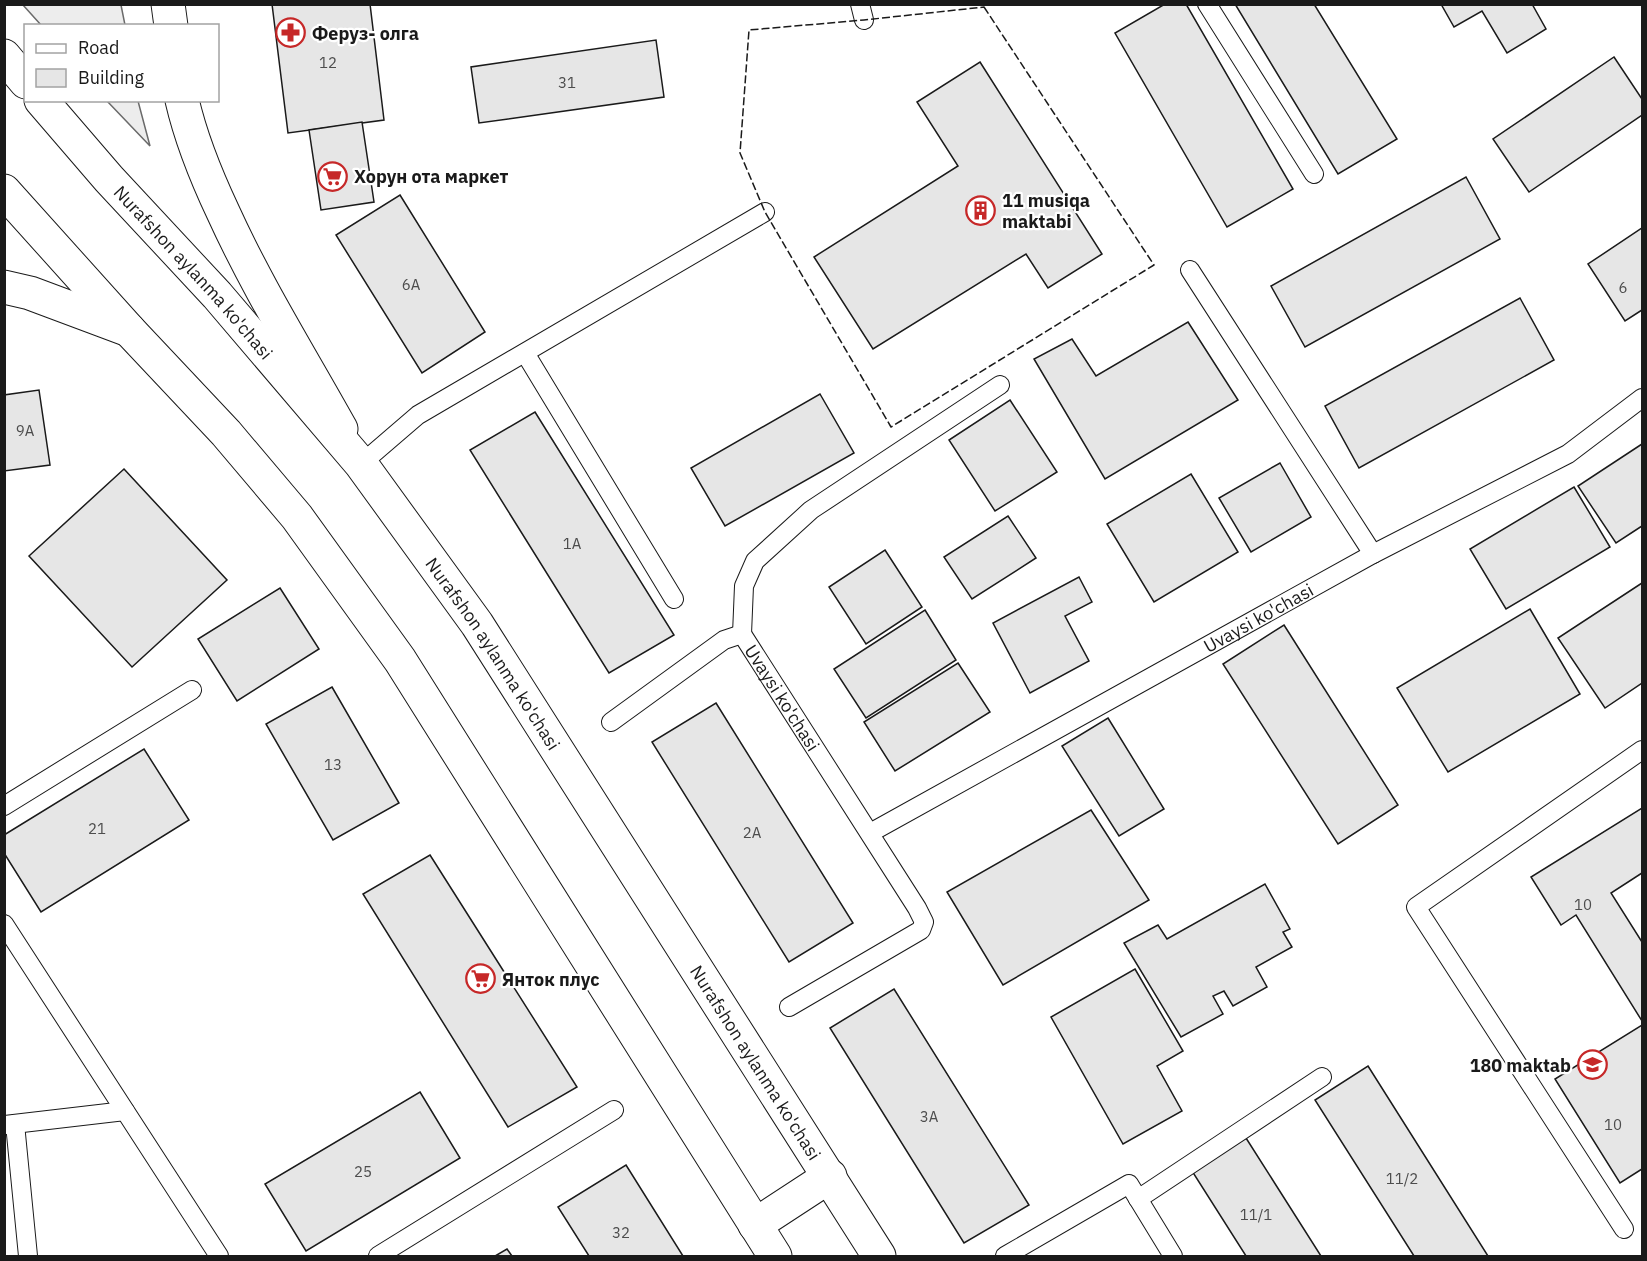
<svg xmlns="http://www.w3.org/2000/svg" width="1647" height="1261" viewBox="0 0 1647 1261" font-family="'IBM Plex Sans',sans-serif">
  <rect width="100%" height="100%" fill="#fff"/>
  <!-- built -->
  <g fill="#ededed" stroke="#6a6a6a" stroke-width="1.5">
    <polygon points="23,5 121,5 125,25 41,25"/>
    <polygon points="107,101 138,101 150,146"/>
  </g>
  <!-- building -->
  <g fill="#e6e6e6" stroke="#1a1a1a" stroke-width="1.5">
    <polygon points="272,4 370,4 384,120 288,133"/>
    <polygon points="1165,4 1186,4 1293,189 1227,227 1115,33"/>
    <polygon points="1235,4 1314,4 1397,139 1338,174"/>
    <polygon points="1441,4 1532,4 1546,29 1507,53 1482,11 1454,27"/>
    <polygon points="656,40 664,97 479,123 471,67"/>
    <polygon points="1614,57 1642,99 1642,115 1529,192 1493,139"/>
    <polygon points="980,62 1102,254 1048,288 1026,254 873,349 814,257 958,166 917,102"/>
    <polygon points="362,122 374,202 321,210 309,130"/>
    <polygon points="1466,177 1500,239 1305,347 1271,286"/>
    <polygon points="400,195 485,332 422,373 336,235"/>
    <polygon points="1642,228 1642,310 1625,321 1588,264"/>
    <polygon points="1520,298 1554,360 1359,468 1325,406"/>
    <polygon points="1188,322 1238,400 1105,479 1034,359 1072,339 1096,376"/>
    <polygon points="39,390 50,465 4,471 4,395"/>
    <polygon points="820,394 854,453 725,526 691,468"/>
    <polygon points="1010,400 1057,472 995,511 949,440"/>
    <polygon points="535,412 674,635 609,673 470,450"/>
    <polygon points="1642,444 1642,526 1616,543 1578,486"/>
    <polygon points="1280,463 1311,517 1251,552 1219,498"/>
    <polygon points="124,469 227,580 132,667 29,556"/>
    <polygon points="1191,474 1238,552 1154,602 1107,524"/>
    <polygon points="1574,487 1610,547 1506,609 1470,549"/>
    <polygon points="1008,516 1036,558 972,599 944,557"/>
    <polygon points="885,550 922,607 866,644 829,587"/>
    <polygon points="1079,577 1092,602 1065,616 1089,661 1030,693 993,623"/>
    <polygon points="1642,583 1642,683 1605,708 1558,638"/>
    <polygon points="280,588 319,649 237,701 198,639"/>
    <polygon points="1530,609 1580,694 1448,772 1397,688"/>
    <polygon points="925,610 956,660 866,718 834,669"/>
    <polygon points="1284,625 1398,805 1338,844 1223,664"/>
    <polygon points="958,663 990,712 895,771 864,722"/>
    <polygon points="332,687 399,803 333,840 266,724"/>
    <polygon points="716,703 853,923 789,962 652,742"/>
    <polygon points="1108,718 1164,809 1119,836 1062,746"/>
    <polygon points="144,749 189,820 41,912 4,853 4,835"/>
    <polygon points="1642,808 1642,873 1611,893 1642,942 1642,1021 1576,915 1561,925 1531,877"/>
    <polygon points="1091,810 1149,900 1003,985 947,892"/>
    <polygon points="430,855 577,1087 508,1127 363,894"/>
    <polygon points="1265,884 1290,929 1283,932 1292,947 1256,967 1267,987 1233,1006 1224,991 1213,996 1223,1014 1181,1037 1124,943 1158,925 1167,939"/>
    <polygon points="1135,969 1183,1051 1157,1066 1182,1111 1123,1144 1051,1017"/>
    <polygon points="894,989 1029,1205 964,1243 830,1028"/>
    <polygon points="1642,1025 1642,1169 1620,1183 1555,1079"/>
    <polygon points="1368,1066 1488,1256 1414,1256 1315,1100"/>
    <polygon points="420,1092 460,1158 306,1251 265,1184"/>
    <polygon points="1246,1138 1321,1256 1246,1256 1192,1171"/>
    <polygon points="626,1165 683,1256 589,1256 558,1207"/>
    <polygon points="507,1249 512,1256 495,1256"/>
  </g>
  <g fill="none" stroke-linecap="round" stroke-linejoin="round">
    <defs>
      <g id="lane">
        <polyline points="860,4 864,20"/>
        <polyline points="1207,4 1314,174"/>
        <polyline points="1190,270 1373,554"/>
        <polyline points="525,353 674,599"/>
        <polyline points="361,464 418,415 765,212"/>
        <polyline points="742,634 744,586 755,561 811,510 1000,385"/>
        <path id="s1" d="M611 722 724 640 742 634 917 908 924 922 921 930 789 1007"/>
        <polyline points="4,806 192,690"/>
        <path id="s2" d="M870 833 1373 554 1568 454 1642 398"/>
        <polyline points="4,924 219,1256"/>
        <polyline points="15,1124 28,1256"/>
        <polyline points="5,1125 125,1111"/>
        <polyline points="1138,1199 1322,1077"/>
        <polyline points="1624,1229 1416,907 1642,750"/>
        <polyline points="378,1256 614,1110"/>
        <polyline points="1005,1256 1129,1184 1173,1256"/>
      </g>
      <g id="secondary">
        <polyline points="168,4 171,26"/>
        <path d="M182 100C191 139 206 176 223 212 257 287 301 357 341 429"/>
        <polyline points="4,287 30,293 129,330"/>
      </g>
      <g id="primary">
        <polyline points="4,56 26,82"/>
        <path id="s3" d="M41 100 109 179 217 295 361 464 477 624 879 1256"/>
        <polyline points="4,191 129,330 226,433 297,517 400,660 775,1256"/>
        <polyline points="755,1225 830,1176"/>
      </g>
    </defs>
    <!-- lane casing -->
    <use href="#lane" stroke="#1a1a1a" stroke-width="20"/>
    <!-- secondary casing -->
    <use href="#secondary" stroke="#1a1a1a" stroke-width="35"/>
    <!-- primary casing -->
    <use href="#primary" stroke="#1a1a1a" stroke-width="35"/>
    <!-- lane -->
    <use href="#lane" stroke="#fff" stroke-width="18"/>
    <!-- secondary -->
    <use href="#secondary" stroke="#fff" stroke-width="33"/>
    <!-- primary -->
    <use href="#primary" stroke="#fff" stroke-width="33"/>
    <!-- fence -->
    <polygon stroke="#1a1a1a" stroke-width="1.5" stroke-dasharray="8 3" stroke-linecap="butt" points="984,7 1154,265 891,427 765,212 740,153 749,30 864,20"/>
  </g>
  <!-- icons -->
  <defs>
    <symbol id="pharmacy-ring" viewBox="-11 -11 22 22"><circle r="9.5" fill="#fff" stroke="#c62828" stroke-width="1.5"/><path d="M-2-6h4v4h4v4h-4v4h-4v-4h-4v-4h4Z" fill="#c62828"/></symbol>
    <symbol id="supermarket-ring" viewBox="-11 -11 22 22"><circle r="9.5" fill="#fff" stroke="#c62828" stroke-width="1.5"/><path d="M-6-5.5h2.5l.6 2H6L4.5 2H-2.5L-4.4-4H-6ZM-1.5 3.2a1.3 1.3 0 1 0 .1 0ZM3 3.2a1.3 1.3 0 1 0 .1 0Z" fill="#c62828"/></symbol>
    <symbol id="building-ring" viewBox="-11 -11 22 22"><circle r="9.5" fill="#fff" stroke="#c62828" stroke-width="1.5"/><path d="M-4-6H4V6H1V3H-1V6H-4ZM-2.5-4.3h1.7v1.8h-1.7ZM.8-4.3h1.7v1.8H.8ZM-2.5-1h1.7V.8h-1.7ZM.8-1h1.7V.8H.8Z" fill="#c62828"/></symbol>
    <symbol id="school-ring" viewBox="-11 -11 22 22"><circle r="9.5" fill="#fff" stroke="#c62828" stroke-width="1.5"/><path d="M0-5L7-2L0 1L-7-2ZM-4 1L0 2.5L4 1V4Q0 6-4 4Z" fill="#c62828"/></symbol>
  </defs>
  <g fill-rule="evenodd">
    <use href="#pharmacy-ring" x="274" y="16" width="33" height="33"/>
    <use href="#supermarket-ring" x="316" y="160" width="33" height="33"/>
    <use href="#building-ring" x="964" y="194" width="33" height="33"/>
    <use href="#supermarket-ring" x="464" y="962" width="33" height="33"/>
    <use href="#school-ring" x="1576" y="1048" width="33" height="33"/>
  </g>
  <g text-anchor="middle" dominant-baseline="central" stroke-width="4.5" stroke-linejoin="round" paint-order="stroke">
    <!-- number labels -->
    <g font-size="15" fill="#4d4d4d">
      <text x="328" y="62">12</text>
      <text x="567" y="82">31</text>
      <text x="411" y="284">6А</text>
      <text x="1623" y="287">6</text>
      <text x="25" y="430">9А</text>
      <text x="572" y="543">1А</text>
      <text x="333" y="764">13</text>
      <text x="97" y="828">21</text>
      <text x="752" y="832">2А</text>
      <text x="1583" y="904">10</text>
      <text x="929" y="1116">3А</text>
      <text x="1613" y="1124">10</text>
      <text x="363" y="1171">25</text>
      <text x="1402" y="1178">11/2</text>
      <text x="1256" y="1214">11/1</text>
      <text x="621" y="1232">32</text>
    </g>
    <!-- poi labels -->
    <g font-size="18" font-weight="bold" fill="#1a1a1a" stroke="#fff" text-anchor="start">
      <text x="312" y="33">Феруз- олга</text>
      <text x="354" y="176">Хорун ота маркет</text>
      <text x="1002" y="200">11 musiqa<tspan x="1002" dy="21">maktabi</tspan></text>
      <text x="502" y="979">Янток плус</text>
      <text x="1571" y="1065" text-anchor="end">180 maktab</text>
    </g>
    <!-- street labels -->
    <g font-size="18" fill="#1a1a1a" stroke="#fff">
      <text stroke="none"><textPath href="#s3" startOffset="230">Nurafshon aylanma ko'chasi</textPath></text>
      <text stroke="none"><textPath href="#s2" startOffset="444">Uvaysi ko'chasi</textPath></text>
      <text stroke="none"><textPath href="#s3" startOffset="716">Nurafshon aylanma ko'chasi</textPath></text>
      <text stroke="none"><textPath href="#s1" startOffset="234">Uvaysi ko'chasi</textPath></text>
      <text stroke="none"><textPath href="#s3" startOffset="1202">Nurafshon aylanma ko'chasi</textPath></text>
    </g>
  </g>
  <!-- border -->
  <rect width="1647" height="1261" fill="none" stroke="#1a1a1a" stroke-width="12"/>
  <!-- legend -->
  <rect x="24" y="24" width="195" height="78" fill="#ffffff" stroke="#a3a3a3" stroke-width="1.5"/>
  <rect x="36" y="44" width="30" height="9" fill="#ffffff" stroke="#a3a3a3" stroke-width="1.5"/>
  <text x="78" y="54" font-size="18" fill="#1a1a1a">Road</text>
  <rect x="36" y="69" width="30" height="18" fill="#e6e6e6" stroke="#a3a3a3" stroke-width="1.5"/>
  <text x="78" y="84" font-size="18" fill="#1a1a1a">Building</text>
</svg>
